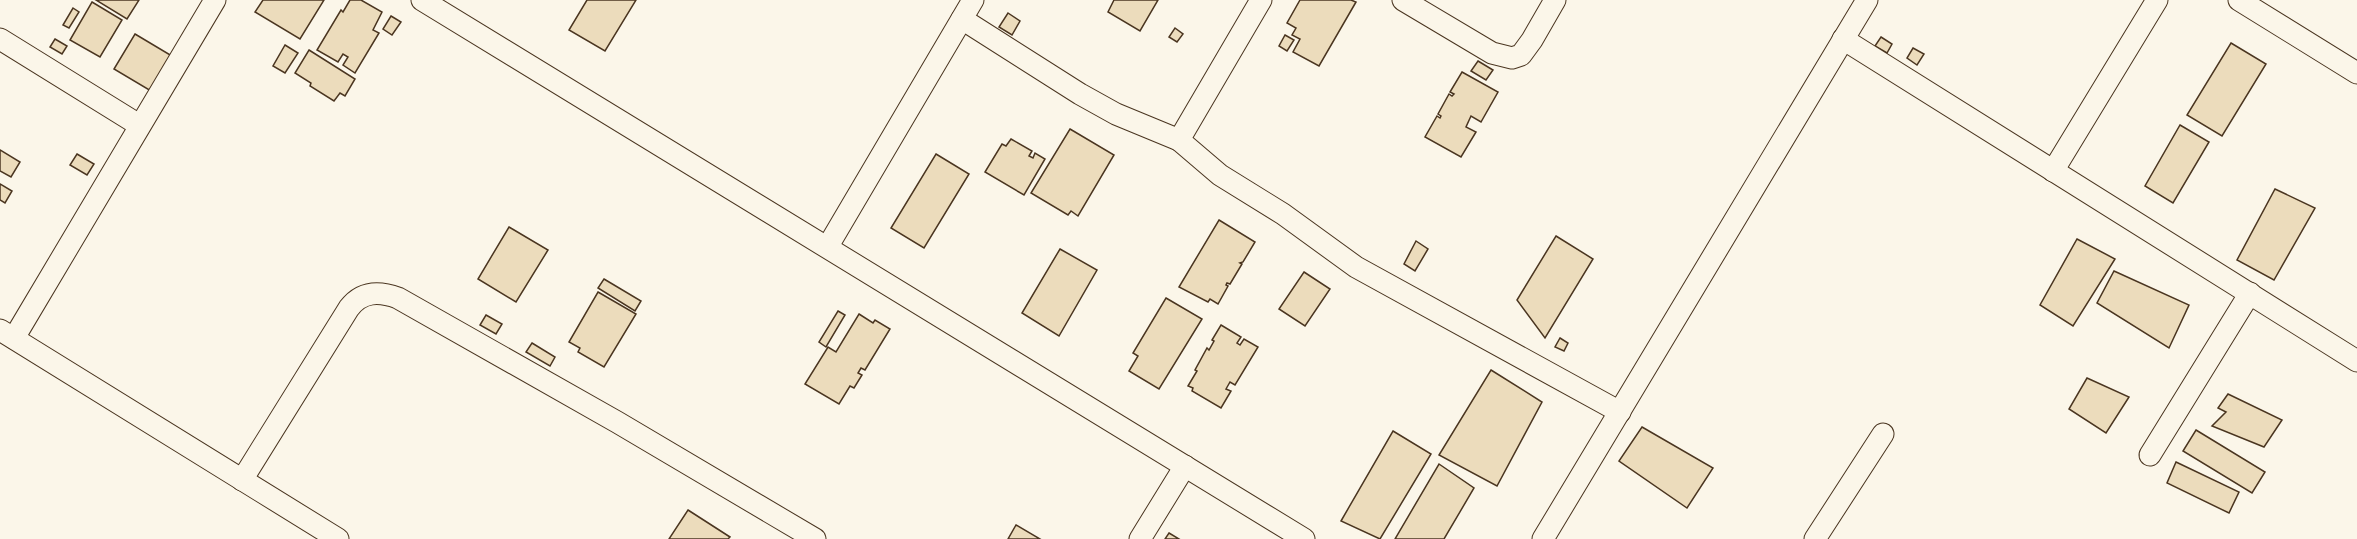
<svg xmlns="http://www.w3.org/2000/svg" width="2357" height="539" viewBox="0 0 2357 539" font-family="'IBM Plex Sans',sans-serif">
  <rect width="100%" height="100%" fill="#fbf6e9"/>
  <!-- building -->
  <g fill="#ecdcbc" stroke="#4a3520" stroke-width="1.5">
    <polygon points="96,0 139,0 127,19"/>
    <polygon points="263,0 324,0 300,39 255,12"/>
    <polygon points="350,0 361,0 382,12 373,30 379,33 355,73 343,65 348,57 343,54 338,62 317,50 341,10 343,12"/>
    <polygon points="587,0 636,0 605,51 569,30"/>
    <polygon points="1114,0 1158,0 1140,31 1108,12"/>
    <polygon points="1300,0 1351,0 1356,2 1319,66 1293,52 1300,39 1292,35 1296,28 1287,23"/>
    <polygon points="92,2 122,20 100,57 70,40"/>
    <polygon points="73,8 79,12 69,28 63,25"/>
    <polygon points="1008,13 1020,21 1012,35 999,27"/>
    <polygon points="391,16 401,22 392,35 383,29"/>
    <polygon points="1175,28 1183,34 1177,42 1169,37"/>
    <polygon points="135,34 177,59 156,94 114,69"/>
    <polygon points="1285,35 1294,40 1287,51 1279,46"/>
    <polygon points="1881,37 1892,44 1887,53 1875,46"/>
    <polygon points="55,39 67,46 62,54 50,47"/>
    <polygon points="2231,43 2266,64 2222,136 2187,115"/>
    <polygon points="285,45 298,53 285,73 273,66"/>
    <polygon points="1913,48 1924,54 1917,65 1907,58"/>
    <polygon points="309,50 355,79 345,96 340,93 334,101 310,86 311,83 295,73"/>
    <polygon points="1478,61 1493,70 1486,80 1471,71"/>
    <polygon points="1462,72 1498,92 1481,122 1471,116 1466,127 1476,132 1461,157 1425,137 1437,116 1440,118 1441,116 1438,114 1449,94 1452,96 1454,94 1450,92"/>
    <polygon points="2180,125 2209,142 2173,203 2145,186"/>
    <polygon points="1070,129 1114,155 1078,216 1071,211 1068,215 1031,193"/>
    <polygon points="1011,139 1032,151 1029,156 1033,158 1035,153 1045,159 1024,195 985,172 1002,144 1006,146"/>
    <polygon points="0,150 20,162 11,177 0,171"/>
    <polygon points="77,154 94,164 87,175 70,165"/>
    <polygon points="936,154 969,174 924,248 891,228"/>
    <polygon points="0,184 12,191 5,203 0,200"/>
    <polygon points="2275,189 2315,208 2274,280 2237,260"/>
    <polygon points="1219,220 1255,242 1243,262 1240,263 1242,264 1230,284 1227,283 1226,285 1228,286 1218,304 1210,299 1208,302 1179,287"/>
    <polygon points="509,227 548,250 516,302 478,279"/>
    <polygon points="1556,236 1593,259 1545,338 1517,300"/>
    <polygon points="2077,239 2115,259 2073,326 2040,305"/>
    <polygon points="1416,241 1428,249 1415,271 1404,264"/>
    <polygon points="1060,249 1097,270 1059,336 1022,313"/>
    <polygon points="2114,271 2189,305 2169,348 2097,303"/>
    <polygon points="1304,272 1330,289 1305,326 1279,309"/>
    <polygon points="604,279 641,301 635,311 598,288"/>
    <polygon points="598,292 636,314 604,367 578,352 580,348 569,342"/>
    <polygon points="1166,298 1202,319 1159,389 1129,371 1138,356 1133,353"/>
    <polygon points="838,311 845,315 826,347 819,342"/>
    <polygon points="859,314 873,323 875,320 890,329 865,370 861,368 858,373 862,375 854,388 850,386 839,404 805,384 828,347 836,352"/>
    <polygon points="486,315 502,324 496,334 480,325"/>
    <polygon points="1221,325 1241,337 1237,343 1240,345 1244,339 1258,347 1235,385 1230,382 1226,389 1231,391 1221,408 1192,391 1193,388 1188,386 1197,371 1195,370 1207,348 1209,350 1214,341 1212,340"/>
    <polygon points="1560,338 1568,343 1564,351 1555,347"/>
    <polygon points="532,343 555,357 550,366 526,352"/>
    <polygon points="1491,370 1542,402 1497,486 1439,455"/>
    <polygon points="2087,378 2129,397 2106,433 2069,409"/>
    <polygon points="2228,394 2282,420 2264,447 2212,426 2226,412 2218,408"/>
    <polygon points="1642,427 1713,468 1687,508 1619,461"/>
    <polygon points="2196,430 2265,472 2252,493 2183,451"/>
    <polygon points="1393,431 1431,454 1380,539 1341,521"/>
    <polygon points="2176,462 2239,492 2229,513 2167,483"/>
    <polygon points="1439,464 1474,488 1444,539 1395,539"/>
    <polygon points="688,510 730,537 728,539 669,539"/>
    <polygon points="1016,525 1040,539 1008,539"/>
    <polygon points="1169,533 1179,539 1165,539"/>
  </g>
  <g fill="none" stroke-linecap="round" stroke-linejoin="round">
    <defs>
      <g id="minor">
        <polyline points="422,0 1304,539"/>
        <polyline points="1261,0 1179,140 1220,175 1283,214 1356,267 1620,412"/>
        <polyline points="1403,0 1492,53 1512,58 1521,55 1532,40 1555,0"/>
        <polyline points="2239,0 2357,73"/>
        <polyline points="962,19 1080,94 1116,114 1179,140"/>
        <polyline points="0,39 139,125"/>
        <polyline points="1843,39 2357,361"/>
        <polyline points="2053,171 2157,0"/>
        <polyline points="828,246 973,0"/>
        <polyline points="0,330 338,539"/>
        <polyline points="14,338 215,0"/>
        <polyline points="2150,455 2250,293"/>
        <path d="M242 480 349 308C362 291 379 291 398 298L617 422 815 539"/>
        <polyline points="1140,539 1185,466"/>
        <polyline points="1543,539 1867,0"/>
        <polyline points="1815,539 1883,434"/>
      </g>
    </defs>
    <!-- minor casing -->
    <use href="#minor" stroke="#4a3520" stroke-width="23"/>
    <!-- minor -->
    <use href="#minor" stroke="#fbf6e9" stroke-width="21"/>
  </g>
</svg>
